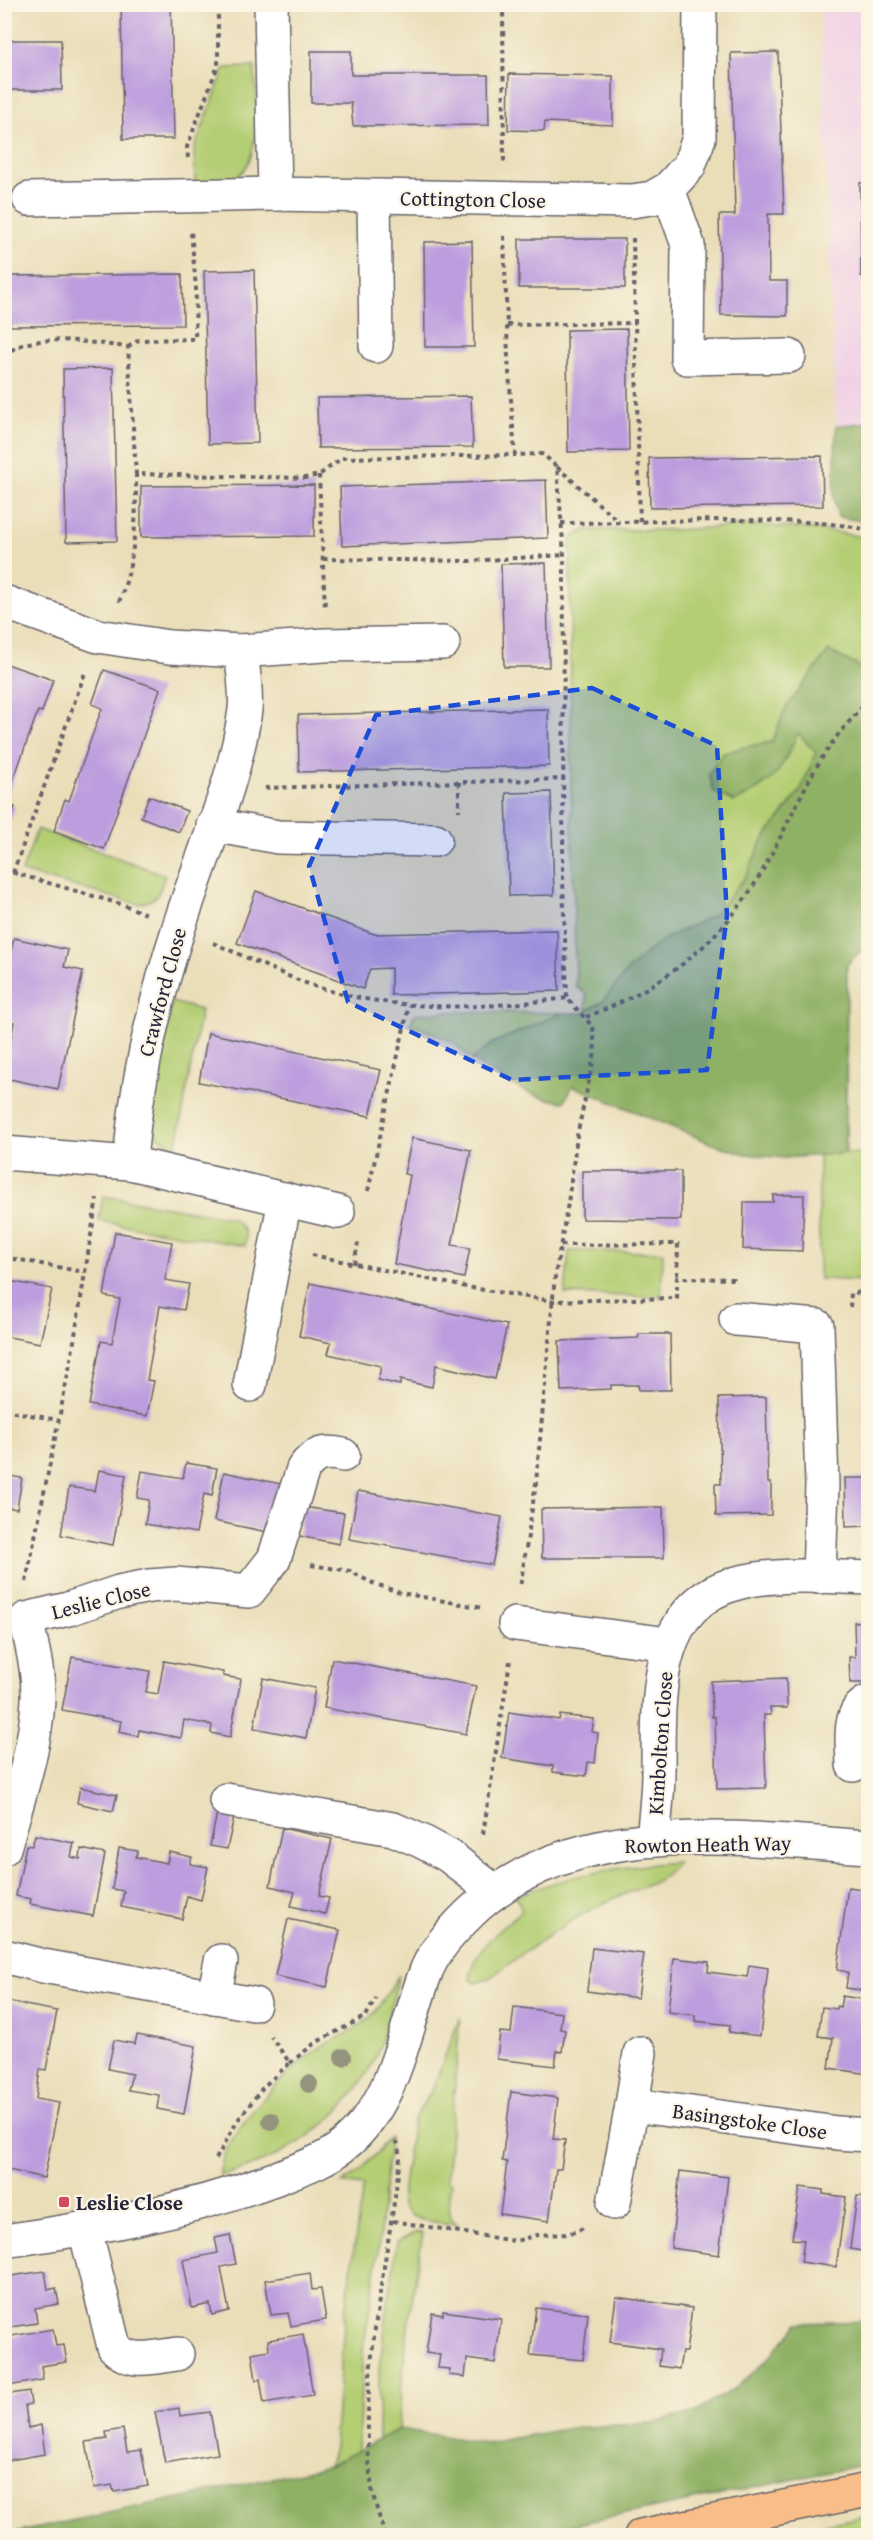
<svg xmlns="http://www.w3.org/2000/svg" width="873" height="2540" viewBox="0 0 873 2540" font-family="'Gentium Book Plus',serif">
  <rect width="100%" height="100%" fill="#fcf5e5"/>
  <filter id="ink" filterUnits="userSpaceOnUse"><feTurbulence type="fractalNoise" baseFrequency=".0167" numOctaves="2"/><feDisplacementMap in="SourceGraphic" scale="12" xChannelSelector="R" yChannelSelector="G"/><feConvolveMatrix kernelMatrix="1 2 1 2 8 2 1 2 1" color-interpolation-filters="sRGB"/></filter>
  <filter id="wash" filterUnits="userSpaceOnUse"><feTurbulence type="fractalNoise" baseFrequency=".008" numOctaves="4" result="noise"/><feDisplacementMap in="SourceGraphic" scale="24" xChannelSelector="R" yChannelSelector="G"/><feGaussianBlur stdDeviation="1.35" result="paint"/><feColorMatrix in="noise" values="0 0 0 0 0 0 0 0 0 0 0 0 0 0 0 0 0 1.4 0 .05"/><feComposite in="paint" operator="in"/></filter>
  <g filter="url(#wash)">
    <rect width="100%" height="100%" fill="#eadeb9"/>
    <!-- built -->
    <polygon fill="#f0d0e5" points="820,5 868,5 868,515 834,497 836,426"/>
    <!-- green -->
    <g fill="#b4ce73" stroke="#6b7857" stroke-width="1.5">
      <path d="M255 67C255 96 265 165 232 179 222 184 207 184 195 185L194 149 225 68Z"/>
      <path d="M752 525C791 528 831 528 868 539V944L847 964 846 1151 746 1140 623 1078 586 1008V994L576 987 571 779 570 541 574 536 586 530H677Z"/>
      <path d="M37 829 165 875C159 893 159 901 138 904L22 872Z"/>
      <polygon points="172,1002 201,1010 176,1149 149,1129"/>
      <polygon points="450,1012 562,1013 493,1043 472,1060 452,1041 410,1024 415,1014"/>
      <polygon points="845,1153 868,1154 868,1281 819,1279 819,1155"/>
      <path d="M103 1196 232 1218C243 1227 248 1232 245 1246L99 1221Z"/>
      <polygon points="569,1251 663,1252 661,1297 565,1294"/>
      <path d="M677 1862C669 1880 639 1888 622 1895 573 1915 531 1948 488 1979L476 1983 471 1980C466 1955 505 1924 522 1911L516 1896C571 1874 618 1867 677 1862Z"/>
      <path d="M399 1975C393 1998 388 2021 381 2043 355 2115 291 2157 220 2176 218 2138 289 2068 319 2048 334 2038 354 2032 367 2020 381 2008 388 1990 399 1975Z"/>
      <path d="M460 2017 447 2182 451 2183C449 2197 444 2214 457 2224 440 2222 402 2223 401 2200L413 2120 432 2090Z"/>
      <polygon points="390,2138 378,2253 363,2351 358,2451 329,2466 334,2446 345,2312 363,2186 342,2183 359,2172"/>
      <path d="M416 2232 423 2233C412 2298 401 2363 399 2429L378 2440 379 2369 395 2255 397 2242Z"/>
      <polygon points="868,2516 868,2535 807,2535 807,2528"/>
    </g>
    <!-- forest -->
    <g fill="#8fb165" stroke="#586a50" stroke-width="1.5">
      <polygon points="868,422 868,522 838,517 834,497 836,426"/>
      <path d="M829 651 868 671V944L847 964 845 1153 785 1158 746 1154 713 1144 573 1086 564 1102C529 1098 501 1079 472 1060L493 1043 562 1013H582L602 1002 626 972 646 953 666 938 714 915 746 876 761 843 800 791 816 753 798 733C778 775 777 781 734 802L714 792 709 774 722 754 744 747 772 742 785 709Z"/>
      <polygon points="868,2321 868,2464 524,2535 5,2535 329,2466 399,2429 486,2443 571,2428 652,2423 696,2412 737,2387 770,2357 799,2323"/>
    </g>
    <g id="blocks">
      <!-- building -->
      <g fill="#bc9dde">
        <polygon points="121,4 171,4 174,139 123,139"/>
        <polygon points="4,40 61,40 62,90 4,90"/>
        <polygon points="311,51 351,51 351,75 488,75 489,125 353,126 351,103 311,103"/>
        <polygon points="778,52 784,214 768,214 769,281 787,281 787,316 721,315 719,215 735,215 731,53"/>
        <polygon points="509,74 613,76 613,125 545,122 544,131 508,130"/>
        <polygon points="868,182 868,276 861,276 860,183"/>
        <rect x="519" y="239" width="106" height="49"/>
        <polygon points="472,241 474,347 425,347 424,242"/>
        <polygon points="254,270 258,443 208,444 204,271"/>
        <polygon points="182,274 183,325 10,326 9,276"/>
        <polygon points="627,329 629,451 568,452 567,330"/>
        <polygon points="113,368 117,541 66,542 63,369"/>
        <polygon points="471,396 473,447 318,448 317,398"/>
        <polygon points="822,456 823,506 650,508 649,458"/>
        <polygon points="546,480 548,538 342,546 340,487"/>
        <polygon points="314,485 314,536 141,537 141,486"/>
        <polygon points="546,563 549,667 504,667 501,564"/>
        <polygon points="4,663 53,680 42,712 38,711 5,803"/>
        <polygon points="104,670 160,689 104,849 54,831 65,799 69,801 102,708 92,704"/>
        <polygon points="548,709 549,766 299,772 298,715"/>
        <polygon points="551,792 554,895 509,896 506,793"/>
        <polygon points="149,796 187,811 179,832 141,817"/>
        <polygon points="4,803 15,807 5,834 4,834"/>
        <polygon points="256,891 374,934 557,930 559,991 391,995 391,968 370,969 363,989 237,943"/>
        <polygon points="14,938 68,950 64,967 83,971 58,1089 4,1078 14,1022 4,1020 8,989 4,989 4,979"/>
        <polygon points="208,1033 381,1070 370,1116 199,1082"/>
        <polygon points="412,1138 471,1150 452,1245 470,1248 464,1278 394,1264 410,1175 404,1174"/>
        <polygon points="582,1171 681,1171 681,1220 582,1219"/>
        <polygon points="773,1195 804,1195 802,1251 743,1249 744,1202 773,1202"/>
        <polygon points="115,1232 172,1242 165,1280 189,1284 184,1310 160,1306 147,1380 154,1381 147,1416 89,1405 101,1341 112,1343 120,1299 104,1296"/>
        <polygon points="4,1280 52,1289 40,1343 4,1336"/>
        <polygon points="310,1283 507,1325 495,1379 436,1365 432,1387 400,1380 400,1385 378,1380 381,1366 328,1354 331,1343 299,1336"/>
        <polygon points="639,1334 670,1334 671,1390 639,1390 638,1385 611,1385 611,1389 561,1391 559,1341 638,1338"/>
        <polygon points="766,1397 768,1483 771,1483 771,1515 716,1516 715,1484 721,1484 719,1398"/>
        <polygon points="186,1463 217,1468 212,1496 204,1494 196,1533 145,1524 149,1500 137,1498 142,1471 183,1478"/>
        <polygon points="99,1470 126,1475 113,1545 61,1535 69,1487 95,1491"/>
        <polygon points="224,1472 281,1484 272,1533 214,1521"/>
        <polygon points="4,1475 22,1478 17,1509 4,1507"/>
        <polygon points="845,1478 868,1478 868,1526 846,1527"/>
        <polygon points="358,1491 502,1517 492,1565 349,1539"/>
        <polygon points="303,1507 344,1513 339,1544 299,1536"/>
        <polygon points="663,1507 664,1558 542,1558 541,1509"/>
        <polygon points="868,1621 868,1683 850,1683 849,1657 855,1657 854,1622"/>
        <polygon points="72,1657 150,1671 146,1692 158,1694 164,1661 223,1672 223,1676 241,1679 230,1737 211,1733 212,1725 184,1720 181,1738 139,1730 138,1736 119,1732 121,1721 62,1710"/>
        <polygon points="332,1659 476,1686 466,1734 324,1708"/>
        <polygon points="263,1678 315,1688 306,1738 254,1728"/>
        <polygon points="786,1678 787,1708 770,1708 771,1715 764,1715 766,1788 717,1789 715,1717 712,1717 711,1681"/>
        <polygon points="509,1712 559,1720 560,1715 594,1719 592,1732 598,1733 595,1763 588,1762 586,1776 553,1772 553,1766 502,1758"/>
        <polygon points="80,1787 117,1795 113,1811 77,1803"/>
        <polygon points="217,1813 234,1817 227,1849 210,1846"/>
        <polygon points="282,1828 332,1839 319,1896 329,1898 325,1914 291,1906 295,1892 270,1886"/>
        <polygon points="35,1835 74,1843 71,1857 80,1859 81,1849 105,1854 93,1916 30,1904 31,1899 16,1896 26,1845 32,1846"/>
        <polygon points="119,1848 138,1851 136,1857 167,1863 169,1852 192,1857 190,1864 208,1867 201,1900 187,1896 182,1919 121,1907 124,1891 112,1889"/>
        <polygon points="848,1887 868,1890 868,1991 846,1988 848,1972 837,1970"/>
        <polygon points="288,1919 340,1930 327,1987 275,1976"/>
        <polygon points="592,1948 644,1954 638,1998 587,1991"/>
        <polygon points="674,1958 709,1962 708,1972 747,1977 749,1965 768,1968 760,2036 729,2032 730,2025 695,2021 695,2015 668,2012"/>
        <polygon points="842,1996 868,2000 868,2074 829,2068 833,2038 818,2036 822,2007 837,2009 837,2006 840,2007"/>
        <polygon points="4,2001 57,2011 46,2070 40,2069 36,2099 59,2103 44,2178 4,2169 4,2093 10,2063 4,2062"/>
        <polygon points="514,2007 562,2013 560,2029 565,2030 562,2052 557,2051 555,2066 497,2059 500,2032 511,2033"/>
        <polygon points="137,2035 196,2046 184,2114 157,2109 159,2095 128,2090 132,2074 108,2069 114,2040 135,2044"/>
        <polygon points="511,2092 558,2098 553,2139 565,2140 561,2169 556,2169 549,2221 500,2214 507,2162 502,2161"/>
        <polygon points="680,2171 728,2177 719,2255 671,2248"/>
        <polygon points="800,2187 823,2190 823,2194 846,2197 836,2267 801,2262 804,2240 792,2239"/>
        <polygon points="857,2196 868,2197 868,2252 850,2249"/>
        <polygon points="230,2235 236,2264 221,2267 229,2311 212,2315 210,2304 192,2308 183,2260 218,2253 215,2238"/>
        <polygon points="45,2271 48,2290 56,2288 59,2304 35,2308 37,2323 4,2328 4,2277"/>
        <polygon points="310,2273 312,2290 321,2289 326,2320 291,2326 288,2313 271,2315 265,2280"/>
        <polygon points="616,2297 692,2308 686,2352 682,2352 679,2369 659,2366 661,2349 610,2342"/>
        <polygon points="536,2308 588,2314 583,2360 530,2355"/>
        <polygon points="443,2311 501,2319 495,2363 467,2359 465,2377 449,2375 450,2369 438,2368 440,2355 426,2353 432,2313 443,2315"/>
        <polygon points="53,2329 56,2346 64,2345 67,2362 41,2366 43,2380 8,2386 4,2361 8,2361 5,2337"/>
        <polygon points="303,2334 313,2395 264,2403 260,2379 256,2380 252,2353 269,2350 268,2340"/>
        <polygon points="29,2391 31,2404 25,2405 28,2428 41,2425 45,2454 4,2461 4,2395"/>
        <polygon points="179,2408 180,2416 210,2412 218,2454 165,2463 155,2412"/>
        <polygon points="123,2429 127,2452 141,2450 148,2486 114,2492 112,2485 94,2488 86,2442 107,2439 106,2432"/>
      </g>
    </g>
  </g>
  <g filter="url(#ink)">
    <use href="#blocks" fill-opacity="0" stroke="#686467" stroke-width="1.5"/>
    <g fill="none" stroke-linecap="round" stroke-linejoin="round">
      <defs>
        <g id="minor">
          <polyline points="271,4 275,194 632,201 652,198 668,189 689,166 699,138 700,4"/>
          <polyline points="668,189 688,245 687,358 789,356"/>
          <polyline points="374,197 376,346"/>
          <polyline points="29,199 275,194"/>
          <polyline points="4,602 98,636 169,647 241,651 324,645 443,643"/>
          <polyline points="213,825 278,837 435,840"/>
          <path d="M4 1153 130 1163C136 1082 154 1004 179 927 201 856 235 785 245 710 247 692 243 670 241 651"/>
          <polyline points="130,1163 338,1212"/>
          <polyline points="736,1319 817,1326 822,1485 819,1577"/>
          <polyline points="250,1385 285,1199"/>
          <polyline points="515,1624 669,1644"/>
          <path d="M853 1765C853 1745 846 1712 868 1702"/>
          <polyline points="226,1800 393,1829 421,1841 449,1856 495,1892"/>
          <path d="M653 1840C655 1817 658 1795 658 1772 659 1702 651 1606 737 1583 779 1572 825 1577 868 1578"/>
          <path d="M4 1848C17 1802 36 1748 38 1700 39 1672 32 1646 26 1619L68 1609 119 1592 149 1586 176 1584 249 1591 274 1559 303 1469C314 1453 324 1451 343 1455"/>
          <polyline points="4,1956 43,1966 254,2004"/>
          <polyline points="214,1997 221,1961"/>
          <polyline points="640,2053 632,2105 837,2133 868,2135"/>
          <polyline points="614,2203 632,2105"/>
          <path d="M85 2229 114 2347C131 2365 154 2357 177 2354"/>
          <path d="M4 2241C96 2228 187 2211 274 2179 297 2170 325 2161 344 2145 395 2103 403 2035 424 1977 432 1952 451 1932 469 1914 571 1814 739 1838 868 1847"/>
        </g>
        <polyline id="major" points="641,2536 868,2490"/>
      </defs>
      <!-- minor casing -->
      <use href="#minor" stroke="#686467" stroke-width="36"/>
      <!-- major casing -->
      <use href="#major" stroke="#686467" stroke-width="36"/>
      <!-- path -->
      <g stroke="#686467" stroke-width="4" stroke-dasharray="4.5 4.5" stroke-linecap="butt">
        <polyline points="503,4 504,163"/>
        <polyline points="188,158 187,147 218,65 218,4"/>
        <polyline points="504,236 508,358 515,455 543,454 557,467 564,555 563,878 567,998 593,1027 595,1052 577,1136 568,1203 555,1276 536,1483 520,1588"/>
        <polyline points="633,238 640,523"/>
        <polyline points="507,325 635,323"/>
        <polyline points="128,347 139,340 195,339 196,288 191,231"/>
        <path d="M4 356C31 329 94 344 128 347L136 474"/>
        <polyline points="557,467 619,522"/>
        <polyline points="319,475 325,609"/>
        <path d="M561 523C633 523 705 518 777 521 808 522 839 523 868 530"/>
        <polyline points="323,559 470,561 564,555"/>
        <path d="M119 602C136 560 136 519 136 474L305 478 319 475 342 458 515 455"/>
        <polyline points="459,782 459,811"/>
        <polyline points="265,788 564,779"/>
        <polyline points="4,870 124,905 146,914"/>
        <polyline points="13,873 86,670"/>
        <path d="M213 943C247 957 280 974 314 986 396 1013 483 1009 567 998"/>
        <path d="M586 1017C660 989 720 944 760 875 785 833 802 786 830 746 841 730 855 715 868 701"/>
        <polyline points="368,1191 409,1005"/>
        <polyline points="561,1245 678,1244 677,1278"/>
        <polyline points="312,1255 466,1287 552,1301 677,1298 677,1278 733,1279 733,1282"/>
        <polyline points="4,1257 84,1272"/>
        <polyline points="354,1264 358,1243"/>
        <polyline points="850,1307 851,1293 868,1292"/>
        <polyline points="4,1410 58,1420"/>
        <polyline points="311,1565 350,1571 370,1582 401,1593 483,1608"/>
        <polyline points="26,1582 72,1354 97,1198"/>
        <polyline points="483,1834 510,1661"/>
        <polyline points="290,2063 315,2043 366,2016 376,1998"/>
        <polyline points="216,2159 238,2120 264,2086 290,2063 271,2037"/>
        <path d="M393 2221 514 2241C523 2240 530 2236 538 2235 558 2233 565 2238 585 2227"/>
        <path d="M385 2536C380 2518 373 2500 371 2482 358 2379 388 2261 400 2158L397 2141"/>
      </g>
      <!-- minor -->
      <use href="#minor" stroke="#fff" stroke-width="33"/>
      <!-- major -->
      <use href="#major" stroke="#f8bd88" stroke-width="33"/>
    </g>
    <!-- trees -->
    <g fill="#94937d">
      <circle cx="343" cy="2057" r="9"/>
      <circle cx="309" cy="2084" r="9"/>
      <circle cx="271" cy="2121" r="9"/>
    </g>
  </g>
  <!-- marked area -->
  <path fill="#1d4ed8" fill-opacity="0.2" stroke="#1d4ed8" stroke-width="4.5" stroke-dasharray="12 8" stroke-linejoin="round" d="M592 688 717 746 727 915 707 1070 512 1080 348 1002 309 866 376 715Z"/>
  <!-- markers -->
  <rect fill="#d1495b" stroke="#fcf5e5" stroke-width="2" x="58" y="2196" width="12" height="12" rx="3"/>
  <g text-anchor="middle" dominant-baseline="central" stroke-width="4.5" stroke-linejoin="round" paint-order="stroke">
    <!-- street labels -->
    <g font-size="21" fill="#22223b" stroke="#fcf5e5">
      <text transform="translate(473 199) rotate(1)">Cottington Close</text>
      <text transform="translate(162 992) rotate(-75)">Crawford Close</text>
      <text transform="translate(101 1600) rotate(-14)">Leslie Close</text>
      <text transform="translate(660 1743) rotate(-86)">Kimbolton Close</text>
      <text transform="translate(708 1844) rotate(-1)">Rowton Heath Way</text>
      <text transform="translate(750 2121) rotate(8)">Basingstoke Close</text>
    </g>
    <!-- poi labels -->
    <g font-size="21" font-weight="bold" fill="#22223b" stroke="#fcf5e5" text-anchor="start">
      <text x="76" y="2202">Leslie Close</text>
    </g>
  </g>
  <!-- margin -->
  <rect width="873" height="2540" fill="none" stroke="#fcf5e5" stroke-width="24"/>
</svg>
